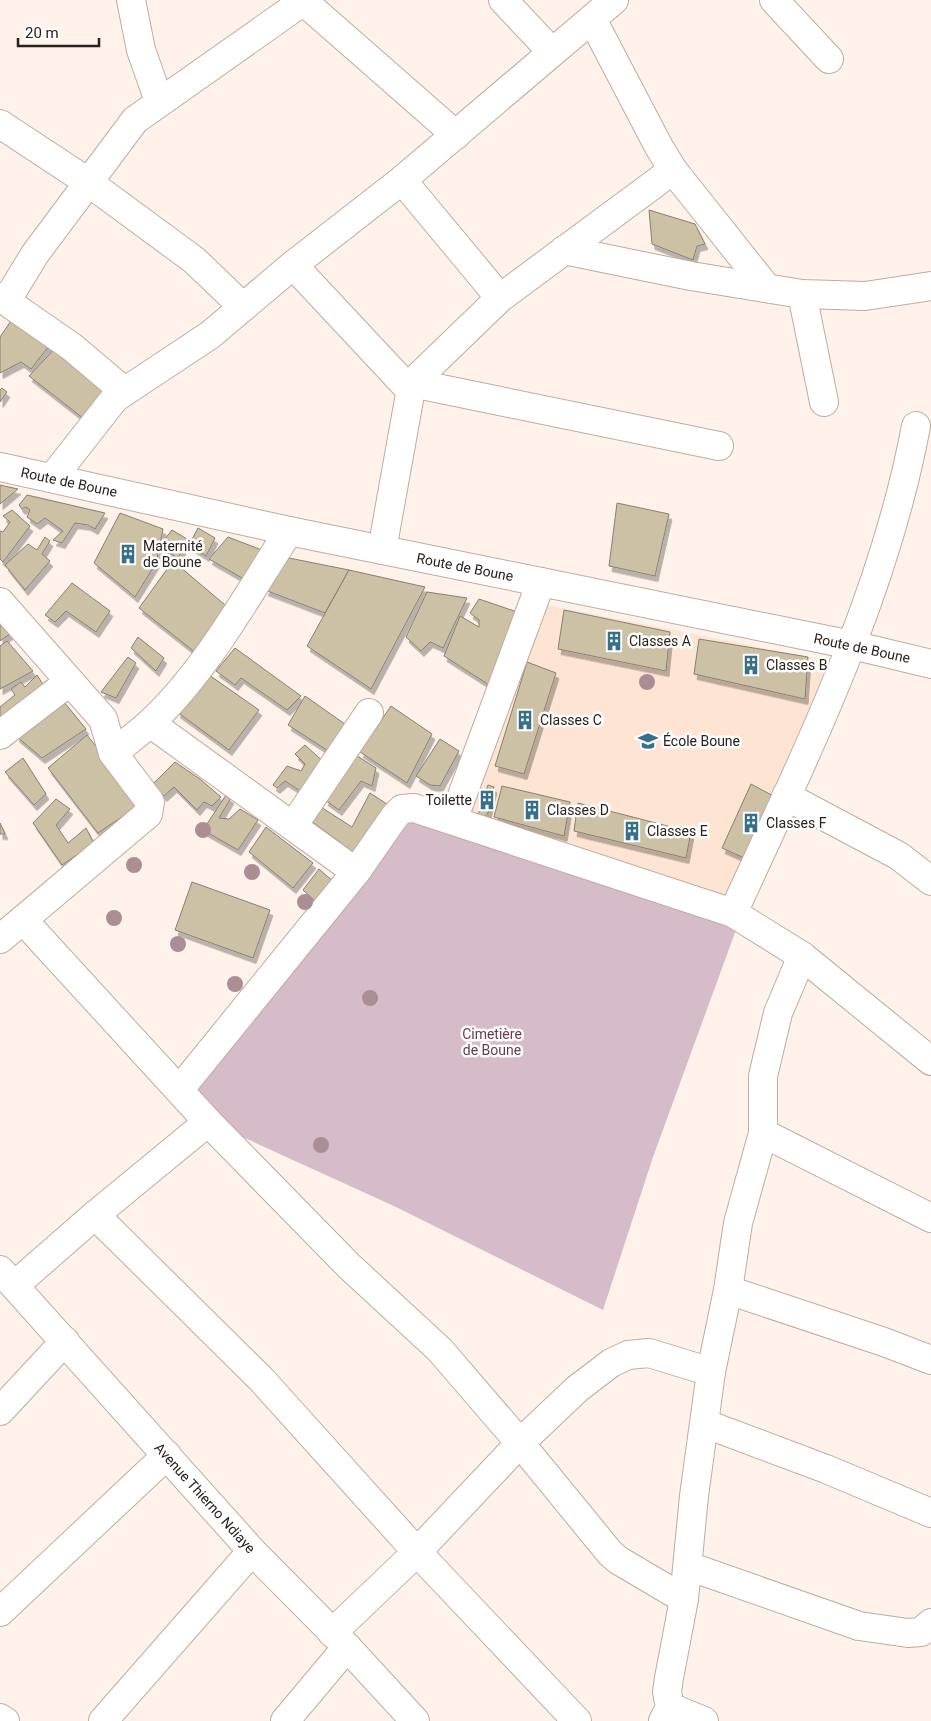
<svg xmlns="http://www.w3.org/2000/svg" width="931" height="1721" viewBox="0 0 931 1721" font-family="Roboto,sans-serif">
  <defs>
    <filter id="shadow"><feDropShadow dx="3" dy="5.5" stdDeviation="0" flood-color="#0004"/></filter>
  </defs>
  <rect width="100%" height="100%" fill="#fef2ea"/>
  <!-- built -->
  <polygon fill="#fee4d2" points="542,604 839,663 729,903 466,818"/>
  <!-- green -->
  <polygon fill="#d6bcc8" points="410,819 740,919 653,1157 603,1310 396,1207 234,1133 194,1086"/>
  <!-- building -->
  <g fill="#ccc1a4" stroke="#86806e" filter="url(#shadow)">
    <polygon points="649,210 695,224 705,244 697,246 693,260 652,244"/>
    <polygon points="17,312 56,337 31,369 21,362 0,373 0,337"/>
    <polygon points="61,342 117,389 88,422 29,376"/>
    <polygon points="2,388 7,392 0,402 0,390"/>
    <polygon points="0,485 18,489 0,504"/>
    <polygon points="27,495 105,513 95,529 88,525 75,523 62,543 53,540 63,531 45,518 37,524 27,517 30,510 26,507 22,509 19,505"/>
    <polygon points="617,503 669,514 655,576 609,566"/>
    <polygon points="12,510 30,526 3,562 0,559 0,531 3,532 10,522 3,516"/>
    <polygon points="120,513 163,529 156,563 135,597 94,563"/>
    <polygon points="198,528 215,538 206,556 189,545"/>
    <polygon points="172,530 187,539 178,559 160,545"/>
    <polygon points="45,537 50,541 42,554 50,561 25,590 5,565 28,544 37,550"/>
    <polygon points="228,537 267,552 249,582 209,559"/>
    <polygon points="289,558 349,570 325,613 265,590"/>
    <polygon points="173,561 231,610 196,653 139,608"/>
    <polygon points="349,570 425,587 371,689 307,646"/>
    <polygon points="72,583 110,611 96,632 66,611 55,622 45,615"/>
    <polygon points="427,592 467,598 443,648 430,642 421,651 406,637"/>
    <polygon points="479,599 523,614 497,690 444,656 460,616 479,627 479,620 470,613"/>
    <polygon points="564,610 670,632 666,671 558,649"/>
    <polygon points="0,622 10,634 0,641"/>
    <polygon points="138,637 164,658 156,671 131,648"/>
    <polygon points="699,639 808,657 805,699 694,674"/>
    <polygon points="7,641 33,671 0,689 0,646"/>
    <polygon points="235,648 301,696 287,710 241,678 235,685 216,671"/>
    <polygon points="128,657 136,663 116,698 101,692"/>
    <polygon points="527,662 556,673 524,774 495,766"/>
    <polygon points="37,675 48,692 0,729 0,707 15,695 11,689 21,682 25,687"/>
    <polygon points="209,675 259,710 229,750 177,712"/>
    <polygon points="305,696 352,729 336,756 288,725"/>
    <polygon points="60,697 86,729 42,758 16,736"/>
    <polygon points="391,706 432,734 407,783 360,752"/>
    <polygon points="87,735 141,804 98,833 48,768"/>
    <polygon points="440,739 459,751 440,786 430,785 416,776"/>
    <polygon points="305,745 327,765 305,794 285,781 277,788 273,785 287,766 301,771 305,764 295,754"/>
    <polygon points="354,754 376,768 372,786 361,781 339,810 325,800"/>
    <polygon points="23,758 46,794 34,805 5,772"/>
    <polygon points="175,762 200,779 221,797 212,806 204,802 197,810 174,787 164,796 152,785"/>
    <polygon points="751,784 779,799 751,861 722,848"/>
    <polygon points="488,785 494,787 488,813 482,820 477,818"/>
    <polygon points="502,786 570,802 564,836 494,817"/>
    <polygon points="370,793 393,808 361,858 311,821 316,804 352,827"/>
    <polygon points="226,795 231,798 219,818 229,819 240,809 258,820 238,850 203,830"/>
    <polygon points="56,799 70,809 56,825 68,843 86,828 94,843 62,865 33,823"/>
    <polygon points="578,803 691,832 686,858 574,831"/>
    <polygon points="0,823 5,834 0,834"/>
    <polygon points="266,827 313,863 293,888 249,852"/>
    <polygon points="319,869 338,886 317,903 303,890"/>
    <polygon points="192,882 270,910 253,958 175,930"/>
  </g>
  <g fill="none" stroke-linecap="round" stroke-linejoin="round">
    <defs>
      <g id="minor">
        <polyline points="131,0 141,50 159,101"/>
        <polyline points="302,0 456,135"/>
        <polyline points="503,0 552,52"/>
        <polyline points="774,0 829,59"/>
        <polyline points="0,124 88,182 194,260 243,307"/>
        <polyline points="673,170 766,287"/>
        <polyline points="402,180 500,298"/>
        <polyline points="564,250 691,276 802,294 865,296 931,286"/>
        <polyline points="293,265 409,389"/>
        <polyline points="802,294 824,402"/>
        <polyline points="0,297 72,347 124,391"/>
        <polyline points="7,300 35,254 135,120 305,0"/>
        <polyline points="412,383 719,446"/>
        <polyline points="0,467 289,531 852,645 931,664"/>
        <polyline points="53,477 115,398 210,335 293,265 402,180 614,0"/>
        <polyline points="382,550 412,383 500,298 673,170 659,147 592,19"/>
        <polyline points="0,602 103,719 113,753 150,802 148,814 0,939"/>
        <polyline points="150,723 356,872"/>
        <polyline points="0,735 69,682"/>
        <path d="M113 753C125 743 138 734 149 724 205 673 248 594 289 531"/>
        <polyline points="786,796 899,856 931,881"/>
        <polyline points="453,820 541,582"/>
        <polyline points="293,826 369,713"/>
        <path d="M733 913C805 755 884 598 916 426"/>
        <polyline points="23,920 208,1122 349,1266 440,1350 520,1443 610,1553 618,1560 684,1599"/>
        <polyline points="180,1089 356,872 395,816 402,809 414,808 733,913 802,956 931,1061"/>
        <polyline points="763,1133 931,1218"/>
        <polyline points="95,1215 261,1379 417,1552 577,1721"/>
        <polyline points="0,1270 252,1551 347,1647 415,1721"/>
        <polyline points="15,1285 95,1215 208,1122"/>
        <polyline points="728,1290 884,1342 931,1360"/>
        <polyline points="0,1411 65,1341"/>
        <polyline points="706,1424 826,1469 931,1513"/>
        <polyline points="688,1566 859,1626 908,1633 921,1632 931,1623"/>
        <polyline points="0,1612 167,1455"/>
        <polyline points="332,1633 417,1552 520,1443 577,1389 611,1363 628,1355 649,1353 711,1372"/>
        <polyline points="670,1707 704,1721"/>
        <polyline points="0,1718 5,1721"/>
        <polyline points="103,1721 252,1551"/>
        <polyline points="285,1721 347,1647"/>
        <polyline points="663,1721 670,1707 667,1692 669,1678 684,1599 694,1496 711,1372 728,1290 738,1223 763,1133 763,1076 778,1013 802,956"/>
      </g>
    </defs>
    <!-- minor casing -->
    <use href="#minor" stroke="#bfaca0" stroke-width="30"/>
    <!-- minor -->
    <use href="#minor" stroke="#fff" stroke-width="28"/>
  </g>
  <!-- trees -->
  <g fill="#ab8d96">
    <circle cx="647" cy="682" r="8"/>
    <circle cx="203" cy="830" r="8"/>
    <circle cx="134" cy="865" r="8"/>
    <circle cx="252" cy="872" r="8"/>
    <circle cx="305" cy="902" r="8"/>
    <circle cx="114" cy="918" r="8"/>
    <circle cx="178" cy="944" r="8"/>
    <circle cx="235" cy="984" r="8"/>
    <circle cx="370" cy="998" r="8"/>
    <circle cx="321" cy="1145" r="8"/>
  </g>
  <!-- icons -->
  <defs>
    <symbol id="building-bare" viewBox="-9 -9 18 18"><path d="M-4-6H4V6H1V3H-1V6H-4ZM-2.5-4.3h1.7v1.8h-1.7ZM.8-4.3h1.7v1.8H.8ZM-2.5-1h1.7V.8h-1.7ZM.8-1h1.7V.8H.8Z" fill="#366f89" stroke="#fff" stroke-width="2.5" paint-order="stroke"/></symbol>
    <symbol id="school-bare" viewBox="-9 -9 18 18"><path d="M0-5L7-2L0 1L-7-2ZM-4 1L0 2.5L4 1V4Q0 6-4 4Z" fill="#366f89" stroke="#fff" stroke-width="2.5" paint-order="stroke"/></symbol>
  </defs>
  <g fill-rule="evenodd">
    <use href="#building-bare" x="114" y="540" width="28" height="28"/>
    <use href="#building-bare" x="600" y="627" width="28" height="28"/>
    <use href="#building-bare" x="737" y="651" width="28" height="28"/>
    <use href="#building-bare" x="511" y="706" width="28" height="28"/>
    <use href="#school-bare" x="634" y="727" width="28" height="28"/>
    <use href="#building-bare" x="473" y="786" width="28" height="28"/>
    <use href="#building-bare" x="518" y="796" width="28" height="28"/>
    <use href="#building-bare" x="737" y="809" width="28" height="28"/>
    <use href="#building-bare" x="618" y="817" width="28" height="28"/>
  </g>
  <g text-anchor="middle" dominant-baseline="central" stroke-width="5" stroke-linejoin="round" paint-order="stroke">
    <!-- street labels -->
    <g font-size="14" fill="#28211d" stroke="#fff">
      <text transform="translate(69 482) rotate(12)">Route de Boune</text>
      <text transform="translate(465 567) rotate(11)">Route de Boune</text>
      <text transform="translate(862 648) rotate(12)">Route de Boune</text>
      <text transform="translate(205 1498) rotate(48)">Avenue Thierno Ndiaye</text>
    </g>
    <!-- poi labels -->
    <g font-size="14" fill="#28211d" stroke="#fff" text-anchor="start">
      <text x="143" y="546">Maternité<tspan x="143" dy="16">de Boune</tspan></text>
      <text x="629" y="641">Classes A</text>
      <text x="766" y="665">Classes B</text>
      <text x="540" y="720">Classes C</text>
      <text x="663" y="741">École Boune</text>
      <text x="472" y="800" text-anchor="end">Toilette</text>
      <text x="547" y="810">Classes D</text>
      <text x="766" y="823">Classes F</text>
      <text x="647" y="831">Classes E</text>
    </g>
    <!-- park labels -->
    <g font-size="14" fill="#673a52" stroke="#fff">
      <text x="492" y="1034">Cimetière<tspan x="492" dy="16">de Boune</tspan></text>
    </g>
  </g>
  <!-- scale -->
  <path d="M18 38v8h81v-8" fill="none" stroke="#28211d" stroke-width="2.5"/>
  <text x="25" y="38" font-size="15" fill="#28211d" stroke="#ffffff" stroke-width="4" paint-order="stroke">20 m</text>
</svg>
